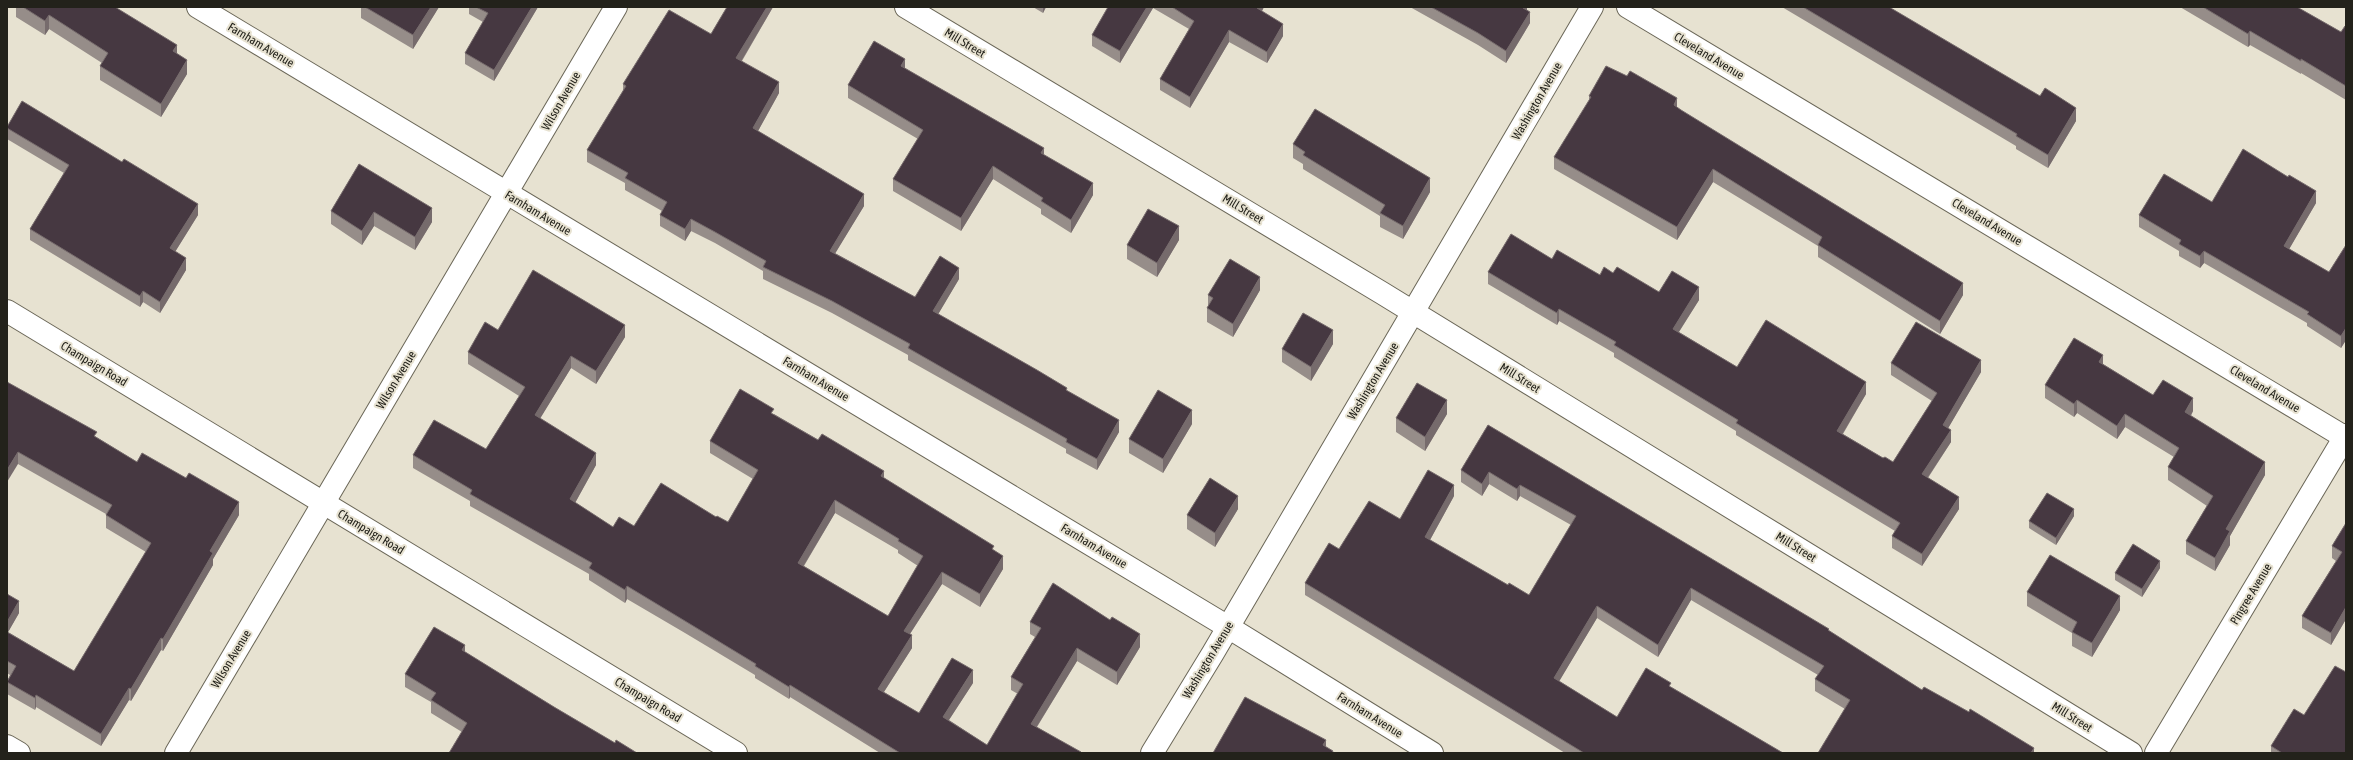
<svg xmlns="http://www.w3.org/2000/svg" width="2353" height="760" viewBox="0 0 2353 760" font-family="'Asap Condensed',sans-serif">
  <rect width="100%" height="100%" fill="#e7e2d1"/>
  <g fill="none" stroke-linecap="round" stroke-linejoin="round">
    <defs>
      <g id="street">
        <polyline points="198,7 1228,627 1432,753"/>
        <polyline points="906,7 1382,293 2131,753"/>
        <polyline points="1628,7 2346,438"/>
        <polyline points="7,311 736,753"/>
        <polyline points="7,746 19,753"/>
        <polyline points="176,753 616,7"/>
        <polyline points="1152,753 1213,653 1592,7"/>
        <polyline points="2156,753 2346,435"/>
      </g>
    </defs>
    <!-- street casing -->
    <use href="#street" stroke="#6b6758" stroke-width="24"/>
    <!-- street -->
    <use href="#street" stroke="#fff" stroke-width="22"/>
  </g>
  <!-- wall -->
  <g fill="#968d89" fill-rule="evenodd">
    <polygon points="16,7 115,7 177,54 187,74 161,117 100,80 100,66 102,63 49,29 45,35 16,17"/>
    <polygon points="361,7 439,7 413,49 361,18"/>
    <polygon points="469,7 538,7 494,81 465,64 465,53 483,22 469,14"/>
    <polygon points="727,7 773,7 742,61 779,93 758,131 864,206 835,253 915,297 959,279 938,314 1067,391 1119,432 1097,470 1066,453 1066,449 908,360 908,355 832,313 763,279 763,271 715,243 691,231 685,241 660,226 660,215 662,211 625,190 625,183 587,162 587,150 623,91 623,84 711,34"/>
    <polygon points="1033,7 1046,7 1043,13"/>
    <polygon points="1108,7 1264,7 1262,11 1283,36 1267,63 1229,42 1190,108 1160,90 1160,79 1189,29 1153,8 1120,63 1092,46 1092,35"/>
    <polygon points="1410,7 1527,7 1527,10 1530,23 1506,63 1478,45"/>
    <polygon points="1782,7 1889,7 2076,121 2048,168 2016,149 2016,146"/>
    <polygon points="2180,7 2297,7 2341,32 2346,27 2346,100 2301,73 2301,74 2250,45 2248,47"/>
    <polygon points="905,68 1044,155 1093,195 1071,233 1041,214 1041,209 993,179 961,231 893,191 893,179 918,139 848,98 848,85"/>
    <polygon points="1589,96 1677,108 1963,295 1940,334 1818,257 1818,246 1713,182 1677,240 1554,169 1554,157 1589,102"/>
    <polygon points="7,127 198,215 175,252 186,270 160,313 143,302 140,307 30,240 30,229 64,173 7,139"/>
    <polygon points="1293,144 1430,192 1403,239 1380,227 1380,216 1303,169 1303,164 1293,158"/>
    <polygon points="359,164 432,222 415,250 374,226 362,245 331,224 331,211"/>
    <polygon points="2316,203 2289,249 2329,272 2346,245 2346,340 2341,348 2307,326 2307,323 2204,263 2200,268 2179,256 2179,251 2139,227 2139,215"/>
    <polygon points="1179,240 1157,277 1127,259 1127,245"/>
    <polygon points="1552,259 1600,275 1613,273 1659,292 1699,300 1679,332 1737,367 1866,394 1843,434 1883,458 1893,462 1932,401 1891,375 1891,363 1981,372 1948,428 1951,442 1928,478 1959,509 1922,566 1892,548 1892,536 1895,531 1736,435 1736,431 1614,357 1614,353 1559,321 1557,325 1488,284 1488,272"/>
    <polygon points="1260,290 1233,337 1207,322 1207,308 1208,306 1208,295"/>
    <path d="M625 337 596 384 571 368 540 418 596 465 575 503 613 527 634 526 716 517 728 522 753 479 710 453V441L774 414 884 478 994 551 1003 569 980 607 942 584 910 634 912 648 884 692 919 713 973 683 949 720 987 745 1018 694 1011 690V677L1035 637 1030 634V622L1140 647 1117 685 1077 661 1037 727 1081 753H880L790 697 789 699 755 678V675L685 633 627 599 625 603 589 580V574L470 506V501L413 468V455L486 449 519 396 468 364V352ZM835 513 898 550V553L918 566 888 616 804 566Z"/>
    <polygon points="1333,344 1311,381 1282,362 1282,349"/>
    <polygon points="2103,364 2153,395 2193,411 2191,416 2265,475 2230,536 2230,545 2215,571 2186,554 2186,541 2207,506 2168,480 2168,467 2174,457 2125,427 2117,439 2077,413 2074,417 2045,398 2045,385"/>
    <polygon points="7,382 137,462 239,515 213,559 213,565 163,651 161,650 131,701 129,700 101,746 36,707 35,710 7,694 7,681 10,675 7,673 7,594 19,613 8,632 74,671 146,552 106,528 106,514 18,464"/>
    <polygon points="1447,414 1425,451 1396,432 1396,418"/>
    <polygon points="1192,424 1163,473 1129,453 1129,439"/>
    <polygon points="1488,425 1829,631 1922,690 2034,753 1845,709 1815,691 1815,679 1818,675 1691,600 1658,657 1597,618 1559,681 1617,717 1671,687 1783,753 1565,753 1305,595 1305,583 1339,549 1400,519 1454,496 1430,540 1508,585 1529,595 1571,525 1520,496 1517,501 1489,484 1482,496 1461,482 1461,470"/>
    <polygon points="1238,509 1215,547 1187,529 1187,515"/>
    <polygon points="2074,516 2056,545 2029,528 2029,521"/>
    <polygon points="2346,523 2346,619 2331,645 2302,628 2302,616 2336,561 2332,558 2332,546"/>
    <polygon points="2160,568 2142,597 2115,580 2115,573"/>
    <polygon points="2027,592 2120,610 2092,657 2072,646 2072,633 2027,606"/>
    <polygon points="465,652 554,707 615,743 637,753 462,732 431,713 431,702 405,687 405,674"/>
    <polygon points="2304,715 2346,753 2271,753 2271,746"/>
  </g>
  <!-- shaded-wall -->
  <g fill="#766b6c">
    <polygon points="431,7 439,7 413,49 413,35"/>
    <polygon points="532,7 538,7 494,81 494,70"/>
    <polygon points="767,7 773,7 736,70 736,58"/>
    <polygon points="1043,7 1046,7 1043,13"/>
    <polygon points="1147,7 1153,7 1153,8 1120,63 1120,51"/>
    <polygon points="1257,7 1264,7 1257,20"/>
    <polygon points="1524,7 1527,7 1527,13 1523,19"/>
    <polygon points="1530,12 1530,23 1506,63 1506,51"/>
    <polygon points="49,15 49,29 45,35 45,21"/>
    <polygon points="1283,24 1283,36 1267,63 1267,52"/>
    <polygon points="1229,30 1229,42 1190,108 1190,97"/>
    <polygon points="2250,31 2250,45 2248,47 2248,34"/>
    <polygon points="177,45 177,58 173,51"/>
    <polygon points="905,59 905,71 901,66"/>
    <polygon points="187,60 187,74 161,117 161,104"/>
    <polygon points="779,82 779,93 753,140 753,128"/>
    <polygon points="1677,98 1677,111 1674,105"/>
    <polygon points="2076,108 2076,121 2048,168 2048,155"/>
    <polygon points="1044,148 1044,161 1041,153"/>
    <polygon points="993,166 993,179 961,231 961,218"/>
    <polygon points="1713,169 1713,182 1677,240 1677,227"/>
    <polygon points="1430,178 1430,192 1403,239 1403,226"/>
    <polygon points="1093,183 1093,195 1071,233 1071,220"/>
    <polygon points="2316,191 2316,203 2284,258 2284,246"/>
    <polygon points="864,194 864,206 830,262 830,251"/>
    <polygon points="198,204 198,215 170,260 170,248"/>
    <polygon points="432,208 432,222 415,250 415,237"/>
    <polygon points="374,212 374,226 362,245 362,231"/>
    <polygon points="691,219 691,231 685,241 685,229"/>
    <polygon points="1179,226 1179,240 1157,277 1157,263"/>
    <polygon points="2204,251 2204,263 2200,268 2200,256"/>
    <polygon points="186,258 186,270 160,313 160,302"/>
    <polygon points="959,268 959,279 933,323 933,311"/>
    <polygon points="1260,277 1260,290 1233,337 1233,324"/>
    <polygon points="1963,283 1963,295 1940,334 1940,321"/>
    <polygon points="1699,287 1699,300 1673,341 1673,329"/>
    <polygon points="143,291 143,302 140,307 140,296"/>
    <polygon points="1559,309 1559,321 1557,325 1557,313"/>
    <polygon points="625,325 625,337 596,384 596,371"/>
    <polygon points="2346,328 2346,340 2341,348 2341,336"/>
    <polygon points="1333,330 1333,344 1311,381 1311,367"/>
    <polygon points="2103,355 2103,368 2099,362"/>
    <polygon points="571,356 571,368 535,427 535,415"/>
    <polygon points="1981,360 1981,372 1943,437 1943,425"/>
    <polygon points="1866,382 1866,394 1837,443 1837,431"/>
    <polygon points="2193,398 2193,411 2185,425 2185,412"/>
    <polygon points="1447,400 1447,414 1425,451 1425,437"/>
    <polygon points="2077,400 2077,413 2074,417 2074,404"/>
    <polygon points="1192,410 1192,424 1163,473 1163,459"/>
    <polygon points="2125,414 2125,427 2117,439 2117,426"/>
    <polygon points="1119,420 1119,432 1097,470 1097,459"/>
    <polygon points="1951,430 1951,442 1922,486 1922,474"/>
    <polygon points="18,452 18,464 7,482 7,470"/>
    <polygon points="596,453 596,465 570,512 570,499"/>
    <polygon points="2265,462 2265,475 2230,536 2230,545 2215,571 2215,558 2226,529"/>
    <polygon points="884,471 884,484 881,476"/>
    <polygon points="1489,472 1489,484 1482,496 1482,484"/>
    <polygon points="1454,485 1454,496 1425,549 1425,537"/>
    <polygon points="1520,485 1520,496 1517,501 1517,489"/>
    <polygon points="1238,496 1238,509 1215,547 1215,533"/>
    <polygon points="1959,497 1959,509 1922,566 1922,554"/>
    <polygon points="835,500 835,513 798,575 798,563"/>
    <polygon points="239,502 239,515 213,559 213,565 163,651 163,639 210,551"/>
    <polygon points="2074,509 2074,516 2056,545 2056,538"/>
    <polygon points="1003,556 1003,569 980,607 980,594"/>
    <polygon points="2160,561 2160,568 2142,597 2142,589"/>
    <polygon points="942,572 942,584 904,643 904,631"/>
    <polygon points="627,586 627,599 625,603 625,590"/>
    <polygon points="1691,588 1691,600 1658,657 1658,645"/>
    <polygon points="2120,596 2120,610 2092,657 2092,643"/>
    <polygon points="19,601 19,613 7,634 7,622"/>
    <polygon points="1597,606 1597,618 1554,690 1554,678"/>
    <polygon points="2346,607 2346,619 2331,645 2331,633"/>
    <polygon points="1140,634 1140,647 1117,685 1117,672"/>
    <polygon points="912,635 912,648 878,701 878,689"/>
    <polygon points="161,638 161,650 131,701 131,689"/>
    <polygon points="465,645 465,658 462,650"/>
    <polygon points="1077,648 1077,661 1031,736 1031,724"/>
    <polygon points="973,670 973,683 943,729 943,717"/>
    <polygon points="790,685 790,697 789,699 789,687"/>
    <polygon points="129,688 129,700 101,746 101,734"/>
    <polygon points="36,695 36,707 35,710 35,698"/>
    <polygon points="1326,740 1326,752 1323,745"/>
    <polygon points="2034,748 2034,753 2031,753"/>
  </g>
  <!-- building -->
  <g fill="#463841" stroke="#766b6c" fill-rule="evenodd">
    <polygon points="23,7 115,7 177,45 173,51 187,60 161,104 100,66 108,53 49,15 45,21"/>
    <polygon points="365,7 431,7 413,35"/>
    <polygon points="476,7 532,7 494,70 465,53 488,13"/>
    <polygon points="727,7 767,7 736,58 779,82 753,128 864,194 830,251 915,297 940,256 959,268 933,311 1037,370 1067,388 1066,390 1119,420 1097,459 1066,442 1067,439 908,348 910,344 832,301 763,267 766,261 715,232 691,219 685,229 660,215 667,202 625,178 628,173 587,150 626,86 623,84 669,10 711,34"/>
    <polygon points="1108,7 1147,7 1120,51 1092,35"/>
    <polygon points="1172,7 1257,7 1257,8 1283,24 1267,52 1229,30 1190,97 1160,79 1194,21"/>
    <polygon points="1431,7 1524,7 1523,8 1530,12 1506,51 1478,33"/>
    <polygon points="1803,7 1889,7 2040,96 2045,88 2076,108 2048,155 2016,136 2017,134"/>
    <polygon points="2203,7 2297,7 2341,32 2345,26 2346,27 2346,86 2301,59 2301,61 2250,31 2248,34"/>
    <polygon points="874,41 905,59 901,66 1044,148 1041,153 1093,183 1071,220 1041,201 1043,198 993,166 961,218 893,179 923,130 848,85"/>
    <polygon points="1606,66 1627,76 1630,71 1677,98 1674,105 1681,110 1963,283 1940,321 1818,245 1822,237 1713,169 1677,227 1554,157 1591,97 1589,96"/>
    <polygon points="22,101 122,162 124,159 198,204 170,248 186,258 160,302 143,291 140,296 30,229 69,165 7,128 7,127"/>
    <polygon points="1315,109 1430,178 1403,226 1380,213 1385,205 1303,155 1305,152 1293,144"/>
    <polygon points="2243,149 2288,177 2289,175 2316,191 2284,246 2329,272 2346,245 2346,328 2341,336 2307,314 2309,312 2204,251 2200,256 2179,244 2181,240 2139,215 2164,174 2212,202"/>
    <polygon points="359,164 432,208 415,237 374,212 362,231 331,211"/>
    <polygon points="1148,209 1179,226 1157,263 1127,245"/>
    <polygon points="1511,234 1552,259 1557,250 1600,275 1604,267 1613,273 1617,267 1659,292 1672,271 1699,287 1673,329 1737,367 1766,320 1866,382 1837,431 1883,458 1885,457 1893,462 1937,393 1891,363 1916,322 1981,360 1943,425 1951,430 1922,474 1959,497 1922,554 1892,536 1900,523 1736,423 1738,420 1614,345 1616,342 1559,309 1557,313 1488,272"/>
    <polygon points="1230,259 1260,277 1233,324 1207,308 1213,298 1208,295"/>
    <path d="M533 270 625 325 596 371 571 356 535 415 596 453 570 499 613 527 619 517 634 526 661 483 716 517 717 516 728 522 758 470 710 441 740 389 774 409 771 413 818 440 822 434 884 471 881 476 994 546 992 549 1003 556 980 594 942 572 904 631 912 635 878 689 919 713 952 658 973 670 943 717 987 745 1023 684 1011 677 1041 628 1030 622 1053 583 1110 620 1112 617 1140 634 1117 672 1077 648 1031 724 1081 752V753H900L790 685 789 687 755 666 756 664 685 621 627 586 625 590 589 568 592 563 470 494 472 490 413 455 434 420 486 449 525 387 468 352 485 322 498 330ZM835 500 899 539 898 541 923 556 888 616 798 563Z"/>
    <polygon points="1303,313 1333,330 1311,367 1282,349"/>
    <polygon points="2074,338 2103,355 2099,362 2153,395 2163,380 2193,398 2185,412 2265,462 2226,529 2230,531 2215,558 2186,541 2213,496 2168,467 2179,448 2125,414 2117,426 2077,400 2074,404 2045,385"/>
    <polygon points="7,382 97,432 94,436 137,462 142,453 186,478 189,473 239,502 210,551 213,553 163,639 161,638 131,689 129,688 101,734 36,695 35,698 7,682 16,666 7,661 7,632 74,671 151,543 106,515 112,505 18,452 7,470"/>
    <polygon points="1417,383 1447,400 1425,437 1396,418"/>
    <polygon points="1158,390 1192,410 1163,459 1129,439"/>
    <polygon points="1488,425 1829,629 1828,630 1922,690 1924,687 1969,712 1970,709 2034,748 2031,753 1818,753 1850,700 1815,679 1824,666 1691,588 1658,645 1597,606 1554,678 1617,717 1646,668 1671,683 1669,686 1783,753 1584,753 1305,583 1329,543 1339,549 1369,501 1400,519 1428,470 1454,485 1425,537 1508,585 1509,583 1529,595 1576,516 1520,485 1517,489 1489,472 1482,484 1461,470"/>
    <polygon points="1210,478 1238,496 1215,533 1187,515"/>
    <polygon points="2047,493 2074,509 2056,538 2029,521"/>
    <polygon points="2346,523 2346,607 2331,633 2302,616 2342,552 2332,546"/>
    <polygon points="2133,544 2160,561 2142,589 2115,573"/>
    <polygon points="2050,555 2120,596 2092,643 2072,632 2077,622 2027,592"/>
    <polygon points="7,594 19,601 7,622"/>
    <polygon points="434,627 465,645 462,650 554,707 615,743 616,740 637,753 449,753 467,723 431,700 436,693 405,674"/>
    <polygon points="2335,666 2346,672 2346,753 2282,753 2271,746 2294,709 2304,715"/>
    <polygon points="1245,697 1326,740 1323,745 1333,751 1332,753 1213,753"/>
  </g>
  <g text-anchor="middle" dominant-baseline="central" stroke-width="4" stroke-linejoin="round" paint-order="stroke">
    <!-- street labels -->
    <g font-size="12" fill="#23221b" stroke="#e7e2d1">
      <text transform="translate(965 43) rotate(31)">Mill Street</text>
      <text transform="translate(261 45) rotate(31)">Farnham Avenue</text>
      <text transform="translate(1709 56) rotate(31)">Cleveland Avenue</text>
      <text transform="translate(561 101) rotate(-60)">Wilson Avenue</text>
      <text transform="translate(1537 101) rotate(-60)">Washington Avenue</text>
      <text transform="translate(1243 209) rotate(31)">Mill Street</text>
      <text transform="translate(538 213) rotate(31)">Farnham Avenue</text>
      <text transform="translate(1987 222) rotate(31)">Cleveland Avenue</text>
      <text transform="translate(94 364) rotate(31)">Champaign Road</text>
      <text transform="translate(1520 378) rotate(32)">Mill Street</text>
      <text transform="translate(816 379) rotate(31)">Farnham Avenue</text>
      <text transform="translate(396 380) rotate(-59)">Wilson Avenue</text>
      <text transform="translate(1373 381) rotate(-59)">Washington Avenue</text>
      <text transform="translate(2265 389) rotate(31)">Cleveland Avenue</text>
      <text transform="translate(371 532) rotate(31)">Champaign Road</text>
      <text transform="translate(1094 546) rotate(31)">Farnham Avenue</text>
      <text transform="translate(1796 547) rotate(32)">Mill Street</text>
      <text transform="translate(2251 594) rotate(-59)">Pingree Avenue</text>
      <text transform="translate(231 659) rotate(-59)">Wilson Avenue</text>
      <text transform="translate(1208 660) rotate(-59)">Washington Avenue</text>
      <text transform="translate(648 700) rotate(31)">Champaign Road</text>
      <text transform="translate(1370 715) rotate(32)">Farnham Avenue</text>
      <text transform="translate(2072 717) rotate(32)">Mill Street</text>
    </g>
  </g>
  <!-- border -->
  <rect width="2353" height="760" fill="none" stroke="#23221b" stroke-width="16"/>
</svg>
